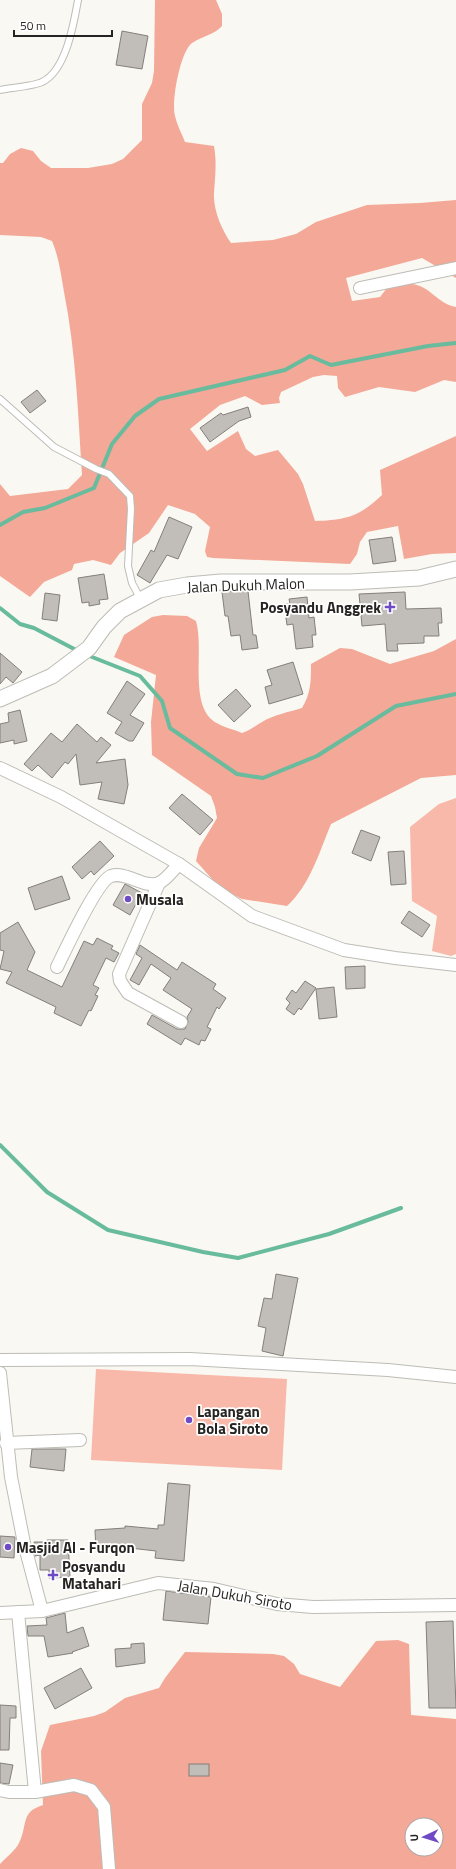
<svg xmlns="http://www.w3.org/2000/svg" width="456" height="1869" viewBox="0 0 456 1869" font-family="'Titillium Web',sans-serif">
  <rect width="100%" height="100%" fill="#f9f8f2"/>
  <!-- green -->
  <g fill="#f8b8aa">
    <polygon points="456,798 456,954 451,956 432,951 437,916 412,901 410,827 439,804"/>
    <polygon points="96,1369 287,1379 282,1470 91,1460"/>
  </g>
  <!-- forest -->
  <g fill="#f4a897" fill-rule="evenodd">
    <path d="M155 0H216L222 14V26C214 35 202 36 192 43 180 52 171 102 175 116 177 125 182 134 185 142L214 146C217 163 215 177 214 193 213 210 222 230 231 243L273 240 296 234 316 222 367 205 420 203 456 200V278L422 258 346 278 352 301 380 297 387 288C395 286 404 284 412 284 430 286 438 304 456 307V382L444 380 415 392 379 387 345 397 338 388 337 376 324 375 313 377 281 392 279 398 280 403 262 405 245 396 220 405 190 429 207 451 238 431 246 449 255 456 278 450 298 474 303 484 315 521C346 520 359 517 382 495L380 470 456 436V553L432 554 404 559 398 526 367 532 360 542 357 554 350 564 213 558 207 557 205 551 210 527 195 514 168 505 149 533 120 553 111 565 93 560 74 564 72 570 44 582 30 597 0 576V484L10 496 68 489 82 475C78 413 76 352 64 292 61 275 59 257 52 241L41 237 0 235V163H3L10 154 21 148 33 151 41 161 51 168H88L112 164 123 159 142 140V104L152 83 154 71Z"/>
    <path d="M163 615 187 616 196 621C204 648 190 699 211 719 218 726 233 729 242 733 250 730 255 726 262 722 273 715 289 712 302 708 311 693 311 681 311 664L340 648 352 649 390 664 434 651 456 639V775L421 778 331 824C319 853 310 885 287 906L242 899 220 888 196 861 199 848 217 818 215 807 211 796 152 755 151 722 156 675 114 657 124 635 152 617Z"/>
    <path d="M398 1640 409 1644 411 1715 456 1719V1869H0V1864C6 1857 15 1851 19 1843 28 1825 20 1812 43 1805L41 1751 50 1725 94 1716 105 1712 125 1698 159 1688 165 1678 185 1652 273 1654 284 1656 294 1664 300 1674 340 1687 376 1641ZM412 1825H436V1849H412Z"/>
  </g>
  <g fill="none" stroke-linecap="round" stroke-linejoin="round">
    <!-- stream -->
    <g stroke="#68bb9d" stroke-width="4">
      <polyline points="0,525 23,512 45,508 94,488 112,444 135,416 159,399 285,370 310,356 331,365 428,346 456,343"/>
      <polyline points="0,608 20,624 34,628 78,651"/>
      <polyline points="87,655 140,676 162,701 170,728 237,774 263,778 317,756 396,706 456,694"/>
      <polyline points="0,1145 47,1192 108,1230 203,1252 238,1258 329,1234 401,1208"/>
    </g>
  </g>
  <!-- building -->
  <g fill="#c1bdb8" stroke="#847f7b">
    <polygon points="122,31 148,36 142,69 116,65"/>
    <polygon points="37,390 46,401 30,413 21,402"/>
    <polygon points="248,407 251,417 239,421 210,442 200,428 221,413 223,415"/>
    <polygon points="169,517 192,527 178,559 167,555 150,583 137,575 151,550 154,552"/>
    <polygon points="392,537 396,561 373,564 369,540"/>
    <polygon points="104,574 108,599 99,600 100,604 89,606 89,602 82,603 78,578"/>
    <polygon points="230,591 248,591 253,635 256,635 258,648 242,650 240,635 231,636 228,616 225,616 222,592"/>
    <polygon points="405,592 406,609 441,608 442,623 438,623 439,636 424,636 424,643 397,644 398,651 387,651 385,624 362,626 359,594"/>
    <polygon points="45,593 60,595 57,621 42,619"/>
    <polygon points="307,597 309,618 314,617 316,635 312,635 313,647 296,649 293,624 287,625 284,604 290,604 289,599"/>
    <polygon points="0,653 22,672 13,683 6,677 0,684"/>
    <polygon points="293,662 303,694 269,704 265,687 272,685 267,670"/>
    <polygon points="127,681 145,694 130,715 144,723 133,741 129,741 115,733 122,722 107,713"/>
    <polygon points="236,689 251,706 234,722 218,705"/>
    <polygon points="20,710 27,741 14,744 14,740 0,743 0,724 9,722 8,713"/>
    <polygon points="77,724 97,742 101,737 111,745 96,763 125,759 128,785 124,804 98,799 102,782 80,785 76,754 68,764 65,762 52,778 38,765 32,771 24,764 51,733 62,742"/>
    <polygon points="182,794 213,820 200,835 169,808"/>
    <polygon points="361,830 380,837 371,861 352,853"/>
    <polygon points="100,841 114,856 94,875 91,871 82,879 72,867"/>
    <polygon points="404,851 406,884 391,885 388,852"/>
    <polygon points="62,876 70,899 35,910 28,888"/>
    <polygon points="125,884 142,893 130,915 113,905"/>
    <polygon points="409,911 430,925 422,937 401,923"/>
    <polygon points="18,922 35,952 27,970 62,987 84,941 93,945 97,938 113,946 111,949 119,953 114,962 106,958 93,985 99,988 95,995 98,996 91,1011 89,1010 81,1026 54,1013 56,1007 6,983 12,972 0,969 4,951 0,950 0,933"/>
    <polygon points="140,945 177,970 182,962 216,984 213,989 226,998 219,1009 217,1007 207,1027 211,1029 205,1041 201,1040 199,1045 185,1038 181,1045 147,1024 152,1015 177,1029 185,1029 188,1022 187,1017 192,1009 163,990 171,978 151,964 139,985 130,980 142,958 136,954"/>
    <polygon points="365,966 365,988 346,989 345,967"/>
    <polygon points="305,981 316,988 301,1010 299,1008 294,1015 286,1009 290,1003 286,999 292,990 296,993"/>
    <polygon points="334,987 337,1017 319,1019 316,989"/>
    <polygon points="276,1274 298,1278 283,1356 262,1351 266,1328 258,1326 264,1298 272,1299"/>
    <polygon points="32,1449 66,1449 64,1471 30,1467"/>
    <polygon points="168,1483 190,1485 184,1561 155,1558 156,1551 121,1547 121,1549 96,1551 95,1530 125,1528 125,1526 158,1529 158,1525 164,1525"/>
    <polygon points="0,1536 15,1537 14,1558 0,1557"/>
    <polygon points="47,1540 68,1540 70,1577 49,1578 49,1570 40,1570 40,1555 35,1556 34,1542 47,1542"/>
    <polygon points="166,1591 211,1597 208,1624 163,1620"/>
    <polygon points="65,1613 67,1633 83,1627 89,1646 72,1652 73,1653 48,1657 44,1636 28,1636 27,1626 47,1625 46,1618"/>
    <polygon points="453,1621 456,1708 429,1708 426,1622"/>
    <polygon points="144,1643 145,1663 116,1667 115,1649 131,1648 131,1644"/>
    <polygon points="81,1668 92,1688 55,1709 44,1688"/>
    <polygon points="0,1705 16,1706 16,1718 10,1718 9,1750 0,1750"/>
    <polygon points="0,1763 13,1765 9,1784 0,1783"/>
    <rect x="189" y="1764" width="20" height="12"/>
  </g>
  <g fill="none" stroke-linecap="round" stroke-linejoin="round">
    <defs>
      <g id="service">
        <path d="M0 90C10 88 34 86 42 82 66 71 74 23 78 0"/>
        <polyline points="0,399 54,447 96,469 109,474 130,496 131,509 128,566 132,583 141,600"/>
      </g>
      <g id="minor">
        <polyline points="360,288 456,268"/>
        <polyline points="0,768 61,797 179,864 252,916 344,950 395,958 456,965"/>
        <polyline points="159,883 119,974 120,981 128,993 181,1022"/>
        <path d="M57 967C65 951 97 881 111 876 127 871 144 889 159 883 166 880 174 869 179 864"/>
        <polyline points="0,1360 190,1359 388,1370 456,1377"/>
        <polyline points="0,1373 11,1477 24,1543 42,1611"/>
        <polyline points="6,1443 80,1440"/>
        <polyline points="18,1612 35,1792"/>
        <polyline points="0,1613 42,1611 158,1583 214,1589 277,1604 313,1607 456,1605"/>
        <polyline points="0,1790 9,1792 35,1792 74,1785 91,1790 104,1807 109,1869"/>
      </g>
      <polyline id="tertiary" points="0,699 52,676 89,648 104,627 120,611 159,590 187,585 221,582 350,582 419,578 456,569"/>
    </defs>
    <!-- service casing -->
    <use href="#service" stroke="#bdbcb6" stroke-width="8"/>
    <!-- minor casing -->
    <use href="#minor" stroke="#bdbcb6" stroke-width="14"/>
    <!-- tertiary casing -->
    <use href="#tertiary" stroke="#bdbcb6" stroke-width="17"/>
    <!-- service -->
    <use href="#service" stroke="#fff" stroke-width="6"/>
    <!-- minor -->
    <use href="#minor" stroke="#fff" stroke-width="12"/>
    <!-- tertiary -->
    <use href="#tertiary" stroke="#fff" stroke-width="15"/>
  </g>
  <!-- markers -->
  <g fill="#6e4bc4" stroke="#fff" stroke-width="1.5">
    <path d="M388 601h4v4h4v4h-4v4h-4v-4h-4v-4h4z"/>
    <circle cx="128" cy="899" r="4"/>
    <circle cx="189" cy="1420" r="4"/>
    <circle cx="8" cy="1547" r="4"/>
    <path d="M51 1569h4v4h4v4h-4v4h-4v-4h-4v-4h4z"/>
  </g>
  <g text-anchor="middle" dominant-baseline="central" stroke-width="3.5" stroke-linejoin="round" paint-order="stroke">
    <!-- street labels -->
    <g font-size="15" fill="#252422" stroke="#fff">
      <text transform="translate(246 585) rotate(-2)">Jalan Dukuh Malon</text>
      <text transform="translate(235 1595) rotate(10)">Jalan Dukuh Siroto</text>
    </g>
    <!-- poi labels -->
    <g font-size="15" font-weight="bold" fill="#252422" stroke="#fff" text-anchor="start">
      <text x="381" y="607" text-anchor="end">Posyandu Anggrek</text>
      <text x="136" y="899">Musala</text>
      <text x="197" y="1411">Lapangan<tspan x="197" dy="17">Bola Siroto</tspan></text>
      <text x="16" y="1547">Masjid Al - Furqon</text>
      <text x="62" y="1566">Posyandu<tspan x="62" dy="17">Matahari</tspan></text>
    </g>
  </g>
  <!-- north arrow -->
  <g transform="translate(424 1837) rotate(266)"><circle r="19" fill="#ffffff" stroke="#a8a7a7"/>
  <path d="M0-3L7 15L0 10L-7 15Z" fill="#6e4bc4"/>
  <text y="-6" font-size="11" font-weight="bold" text-anchor="middle" fill="#252422">U</text>
  </g>
  <!-- scale -->
  <path d="M14 30v6h98v-6" fill="none" stroke="#252422" stroke-width="2"/>
  <text x="20" y="30" font-size="12" fill="#252422" stroke="#ffffff" stroke-width="3" paint-order="stroke">50 m</text>
</svg>
